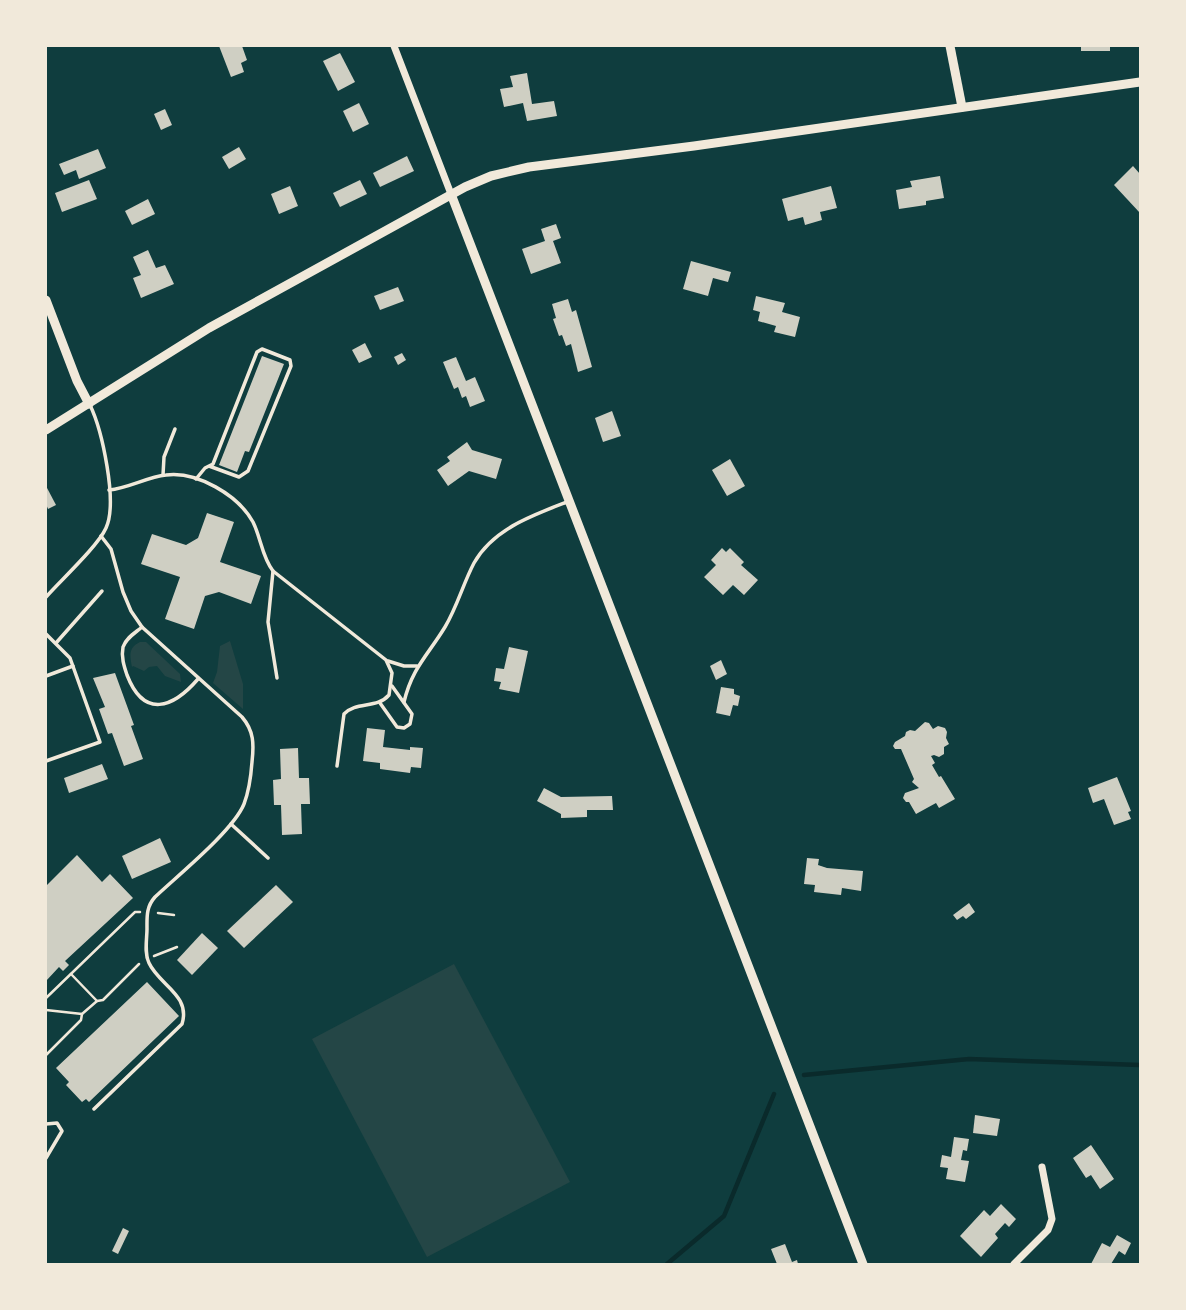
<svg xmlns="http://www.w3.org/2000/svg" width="1186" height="1310" viewBox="0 0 1186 1310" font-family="'Archivo Narrow',sans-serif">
  <rect width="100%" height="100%" fill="#0f3d3e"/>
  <!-- green -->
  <g fill="#244646">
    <polygon points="230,641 243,684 243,709 213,683 217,672 220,646"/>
    <path d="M140 642H146L180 674 181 682 165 676 157 666 149 667 144 671 133 666 132 667C130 655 128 648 140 642Z"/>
    <polygon points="454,964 570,1182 427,1257 312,1039"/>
  </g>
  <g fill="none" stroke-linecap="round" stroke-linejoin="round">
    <!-- stream -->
    <g stroke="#0a2a2b" stroke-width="4.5">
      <polyline points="804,1075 969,1059 1140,1065"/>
      <polyline points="667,1264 724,1216 774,1094"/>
    </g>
  </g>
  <!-- building -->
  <g fill="#cfcfc3">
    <polygon points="219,46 242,46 247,60 241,63 244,72 231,77"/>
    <rect x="1081" y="46" width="29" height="5"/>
    <polygon points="340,53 355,82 338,91 323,61"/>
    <polygon points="527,73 532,104 554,101 557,116 527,121 523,103 504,107 500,89 513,87 510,76"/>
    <polygon points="359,103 369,124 353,132 343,111"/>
    <polygon points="165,109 172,125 161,130 154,114"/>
    <polygon points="239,147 246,159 229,169 222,157"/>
    <polygon points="98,149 106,168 79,179 76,170 64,175 59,164"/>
    <polygon points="407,156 414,171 380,187 373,173"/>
    <polygon points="1133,166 1140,174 1140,213 1114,185"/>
    <polygon points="940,176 944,198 926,201 926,205 899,209 896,190 912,187 910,181"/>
    <polygon points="89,180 97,199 62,212 55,193"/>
    <polygon points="360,180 367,194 340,207 333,193"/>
    <polygon points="290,186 298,206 279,214 271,194"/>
    <polygon points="831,186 837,208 820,212 822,220 805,225 803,217 788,221 782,199"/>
    <polygon points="148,199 155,214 132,225 125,211"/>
    <polygon points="556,224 561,238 553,241 561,263 531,274 522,249 545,241 541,229"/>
    <polygon points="148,250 156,268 165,265 174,284 141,298 133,278 141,275 133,257"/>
    <polygon points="691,261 731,272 728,282 713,278 708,296 683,289"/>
    <polygon points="398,287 404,301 380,310 374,296"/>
    <polygon points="756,296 785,303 782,312 800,317 795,337 774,332 776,326 758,321 760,312 753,310"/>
    <polygon points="568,299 572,312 576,310 592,367 578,372 571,344 566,346 562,335 559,336 553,319 556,318 552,304"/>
    <polygon points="365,343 372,357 359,363 352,350"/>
    <polygon points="402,353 406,360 398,365 394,357"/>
    <polygon points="262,356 284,364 249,452 245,451 237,472 219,465"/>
    <polygon points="456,357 466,381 475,377 485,401 470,407 466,396 462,398 458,387 454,389 443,362"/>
    <polygon points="612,411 621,436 603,442 595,418"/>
    <polygon points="467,442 472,450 502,459 496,479 469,471 448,486 437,470 450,461 447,457"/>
    <polygon points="730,459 745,486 727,496 712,470"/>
    <polygon points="46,486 56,505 48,509 46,504"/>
    <polygon points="207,513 234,522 220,562 261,576 251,604 219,592 205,596 194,629 165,619 180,577 141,564 152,534 186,545 198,538"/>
    <polygon points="722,548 726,552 730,548 744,562 741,565 758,580 744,595 733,585 723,595 704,577 716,565 711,560"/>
    <polygon points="509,647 528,651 519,693 499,689 501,682 494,681 496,668 504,669"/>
    <polygon points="721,660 727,674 716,680 710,666"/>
    <polygon points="115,673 134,725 131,726 143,759 124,766 112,733 108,734 99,709 105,707 93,678"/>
    <polygon points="721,687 734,689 734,694 740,696 738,706 733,705 730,716 716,713"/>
    <polygon points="925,722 929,723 933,729 938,726 945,728 947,732 946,738 949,744 944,747 944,754 939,757 934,755 931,756 935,763 932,765 939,777 941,776 955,799 939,808 936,803 916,814 909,802 906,802 903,798 905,793 919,788 912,782 914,779 901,749 895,749 893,746 895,742 905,736 906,732 910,730 915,731"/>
    <polygon points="367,728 385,730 383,747 410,750 410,747 423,748 421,768 411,767 410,773 380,769 380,763 363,761"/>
    <polygon points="298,748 299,778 309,778 310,804 301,804 302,834 282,835 281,805 274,805 273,780 281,779 280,749"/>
    <polygon points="102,764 108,779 69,793 64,778"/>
    <polygon points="1117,777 1131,811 1128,812 1131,819 1114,825 1104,799 1093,803 1088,788"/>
    <polygon points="544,788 561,797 612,796 613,810 587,810 587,817 561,818 561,814 537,801"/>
    <polygon points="160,838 171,862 132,879 122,856"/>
    <polygon points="77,855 102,882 110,874 133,898 65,961 69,965 63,971 59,967 46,981 46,886"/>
    <polygon points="807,858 819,859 818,865 827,868 863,871 861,891 842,888 841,895 814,892 815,885 804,884"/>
    <polygon points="276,885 293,902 244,948 227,931"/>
    <polygon points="969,903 975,912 966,919 963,916 957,920 953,915"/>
    <polygon points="202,933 218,948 192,975 177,960"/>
    <polygon points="147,982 179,1016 89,1102 86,1099 82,1102 66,1085 69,1082 56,1068"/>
    <polygon points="975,1115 1000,1119 997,1136 973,1133"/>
    <polygon points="954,1137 969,1139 967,1151 963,1150 961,1160 969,1161 965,1182 946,1179 948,1168 940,1167 942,1155 951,1157"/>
    <polygon points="1091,1145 1114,1179 1100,1189 1091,1175 1086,1178 1073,1158"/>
    <polygon points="1001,1204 1016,1219 1009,1227 1005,1223 995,1234 998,1238 981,1257 960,1236 984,1210 990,1216"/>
    <polygon points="123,1228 129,1231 118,1254 112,1251"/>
    <polygon points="1117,1235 1131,1243 1125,1255 1119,1251 1111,1264 1091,1264 1102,1243 1110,1247"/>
    <polygon points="785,1244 792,1262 797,1260 798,1264 777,1264 771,1249"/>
  </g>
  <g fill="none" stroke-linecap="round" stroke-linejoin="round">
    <!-- path -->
    <g stroke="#f1e9da" stroke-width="2.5">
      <polyline points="158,913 174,915"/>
      <polyline points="154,956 177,947"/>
      <polyline points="71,974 97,1001"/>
      <polyline points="46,998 135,912 140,912"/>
      <polyline points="46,1010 82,1014"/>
      <polyline points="46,1055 81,1020 82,1014 97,1001 103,1000 139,964"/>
    </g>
    <!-- service -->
    <g stroke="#f1e9da" stroke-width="3.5">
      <polyline points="163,475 164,457 175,429"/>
      <polyline points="196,479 205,468 213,464 257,352 262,349 290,360 291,366 248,471 239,477 209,466"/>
      <path d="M109 490C129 488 147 477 166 475 197 471 238 495 253 522 261 538 262 557 273 571L386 660 392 673 389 695C377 709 356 701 344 714L337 766"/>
      <polyline points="273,571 268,622 277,678"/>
      <path d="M46 597C60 581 98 546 106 528 118 502 102 430 90 405"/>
      <path d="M142 627C135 633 126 638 123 647 121 657 124 666 127 675 144 719 173 708 198 679"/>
      <polyline points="46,634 70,658 100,742 46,761"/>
      <polyline points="56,643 102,591"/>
      <polyline points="388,661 404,666 417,666"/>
      <polyline points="46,676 73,666"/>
      <path d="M404 702C412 668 428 655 445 627 457 607 463 584 474 563 493 529 533 515 567 502"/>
      <polyline points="380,703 397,727 404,728 410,724 412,714 392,686"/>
      <polyline points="231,824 268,858"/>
      <path d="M94 1109 182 1024C191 995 159 985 149 963 144 953 147 939 147 929 147 917 146 907 155 897 177 876 233 831 244 804 249 791 251 776 252 762 254 744 254 731 242 717L142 627 131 611 123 592 111 549 101 536"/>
      <polyline points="46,1124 57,1123 62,1131 46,1158"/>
    </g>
    <!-- minor -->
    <g stroke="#f1e9da" stroke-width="7">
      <polyline points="394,46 451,194"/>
      <polyline points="1014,1264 1048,1230 1052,1219 1042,1167"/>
    </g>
    <!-- tertiary -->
    <g stroke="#f1e9da" stroke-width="9">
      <polyline points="950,46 962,107"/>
      <polyline points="451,194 863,1264"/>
      <polyline points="46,300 77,381 89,404"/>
      <polyline points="46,430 209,328 465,187 491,176 529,167 694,146 1140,82"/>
    </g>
  </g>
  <!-- border -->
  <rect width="1186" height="1310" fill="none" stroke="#f1e9da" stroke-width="94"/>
</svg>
